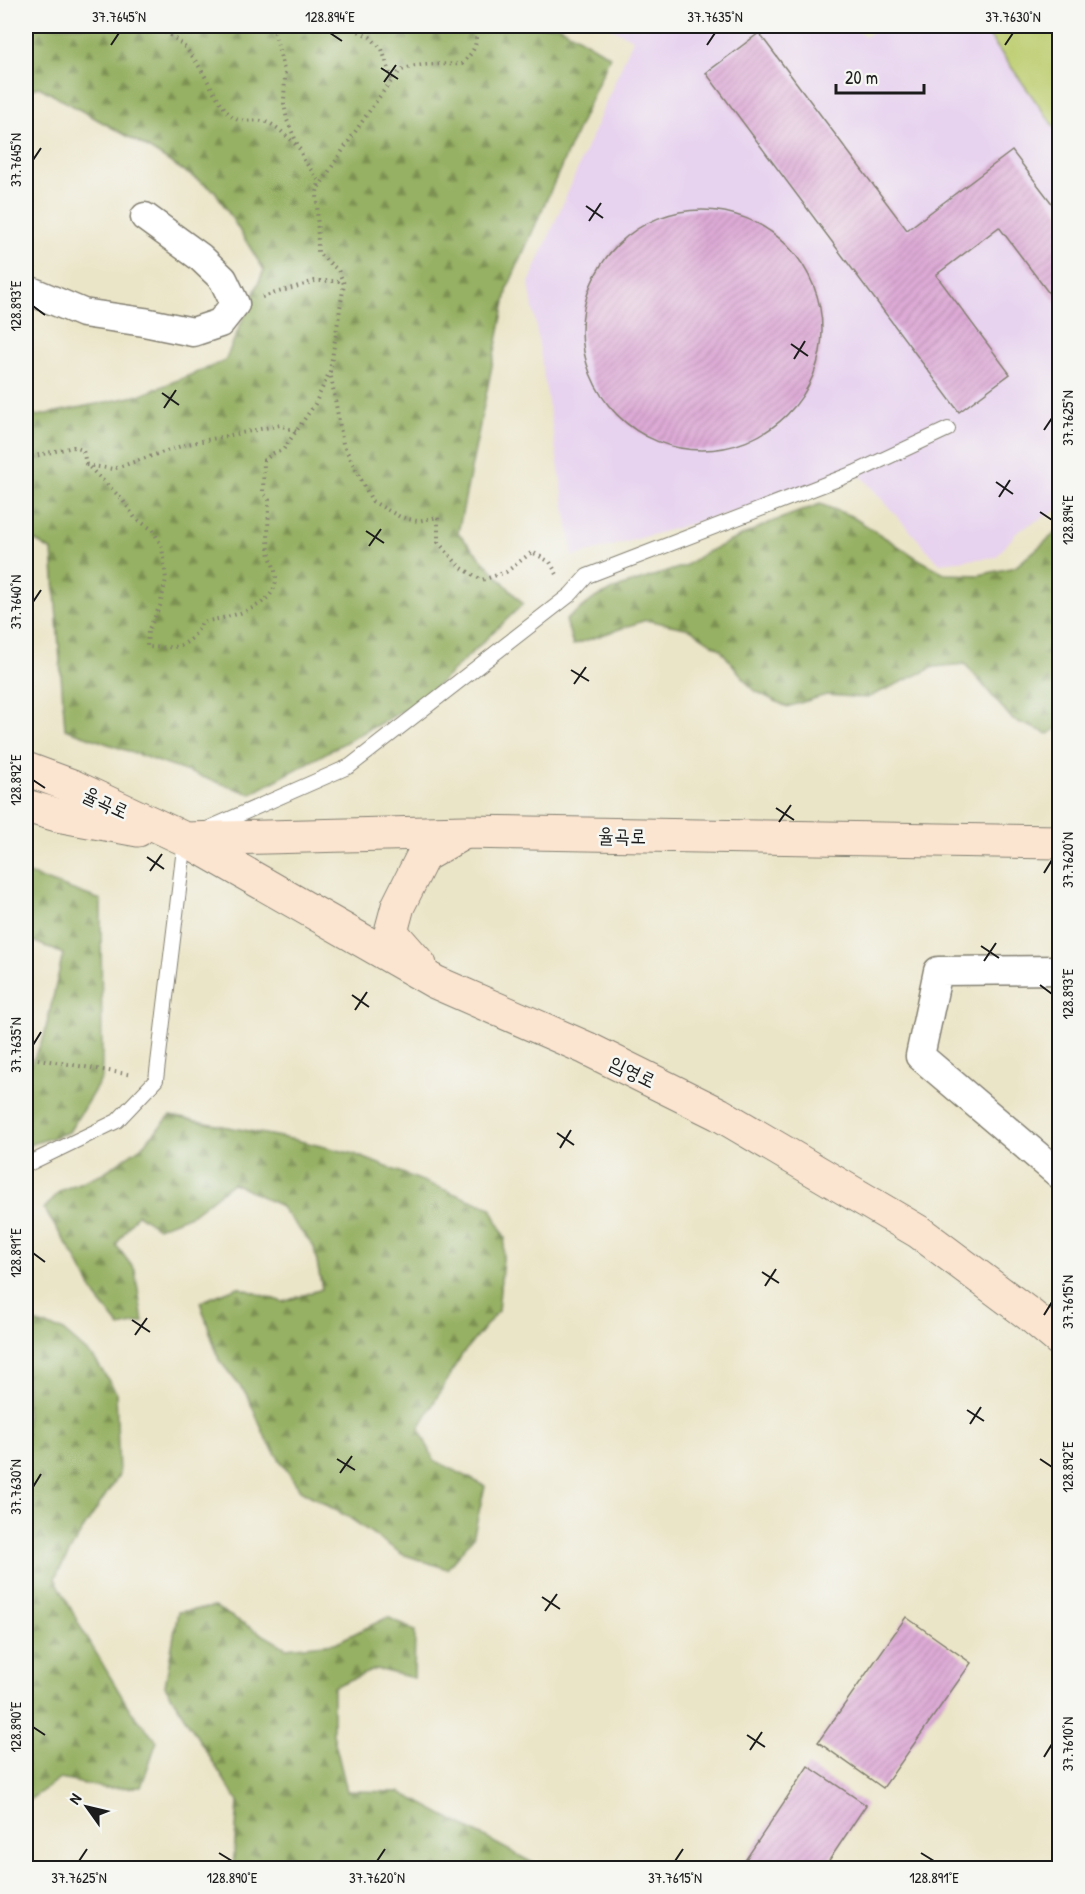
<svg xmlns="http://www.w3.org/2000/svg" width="1085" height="1894" viewBox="0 0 1085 1894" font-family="'Patrick Hand','Poor Story',sans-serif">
  <defs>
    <pattern id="forest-firs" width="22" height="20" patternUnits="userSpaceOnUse" patternTransform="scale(1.5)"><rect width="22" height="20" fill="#96b163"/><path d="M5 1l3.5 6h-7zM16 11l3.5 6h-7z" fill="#7a8f51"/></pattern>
    <pattern id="building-hatch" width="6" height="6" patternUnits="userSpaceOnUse" patternTransform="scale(1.5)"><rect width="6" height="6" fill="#ddaad6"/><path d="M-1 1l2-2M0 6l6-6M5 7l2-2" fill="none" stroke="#bd92b7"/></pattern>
  </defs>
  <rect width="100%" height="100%" fill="#f6f6f2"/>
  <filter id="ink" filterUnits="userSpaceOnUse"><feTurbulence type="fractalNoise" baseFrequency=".0167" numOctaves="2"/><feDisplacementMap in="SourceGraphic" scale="12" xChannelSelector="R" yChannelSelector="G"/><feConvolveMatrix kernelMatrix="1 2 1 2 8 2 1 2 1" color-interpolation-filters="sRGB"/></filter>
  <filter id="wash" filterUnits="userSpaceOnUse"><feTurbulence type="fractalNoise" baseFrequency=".008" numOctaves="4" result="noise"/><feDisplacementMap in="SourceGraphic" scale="24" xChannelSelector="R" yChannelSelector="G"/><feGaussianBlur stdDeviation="1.35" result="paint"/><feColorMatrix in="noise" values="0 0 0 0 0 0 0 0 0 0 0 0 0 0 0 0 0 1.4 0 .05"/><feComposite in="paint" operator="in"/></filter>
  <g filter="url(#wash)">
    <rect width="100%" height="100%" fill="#ebe5c8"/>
    <!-- built -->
    <polygon fill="#e7d2ef" points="607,26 854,26 865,37 880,26 1059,26 1059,509 1019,530 996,557 939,563 861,476 573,557 529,283 633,39"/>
    <!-- grass -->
    <polygon fill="#bece71" stroke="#6d7546" stroke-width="1.5" points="982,26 1059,26 1059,134"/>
    <!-- forest -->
    <g fill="url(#forest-firs)" stroke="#596640" stroke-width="1.5">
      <polygon points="26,26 559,26 610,56 508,287 458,533 523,604 421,701 251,794 65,729 52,551 26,535 26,409 37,416 141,395 225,361 264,270 215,191 145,146 39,87 26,91"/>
      <polygon points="820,504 851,516 920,560 946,574 979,575 1015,567 1059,530 1059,727 1049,734 1013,720 965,664 934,667 867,698 826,695 787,707 753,690 720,649 690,629 646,620 573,645 566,620 595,598 622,586 685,566 703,554 769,523"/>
      <polygon points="26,873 101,900 102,1078 69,1132 26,1146 26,1074 44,1037 63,954 26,938"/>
      <polygon points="170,1116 296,1140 354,1154 491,1208 505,1238 498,1311 461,1356 419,1428 434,1460 485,1486 473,1538 447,1569 402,1554 348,1517 300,1490 267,1441 247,1395 219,1360 200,1302 238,1287 283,1302 322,1289 314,1247 279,1205 233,1183 193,1214 158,1228 137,1214 116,1245 135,1270 143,1322 120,1327 96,1297 75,1257 44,1209 60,1191 103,1173 141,1147"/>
      <polygon points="26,1320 62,1330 94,1358 116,1392 119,1475 80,1534 55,1578 81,1628 130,1710 157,1741 141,1787 105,1788 60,1779 26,1802"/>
      <polygon points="215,1607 286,1648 335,1643 388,1617 415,1631 414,1678 376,1669 333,1687 333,1734 347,1791 400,1792 542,1868 233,1868 238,1802 165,1686 178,1612"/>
    </g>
    <g id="blocks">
      <!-- building -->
      <g fill="url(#building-hatch)">
        <polygon points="759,33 907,230 1012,151 1060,214 1060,308 999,227 936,275 1010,374 959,412 706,73"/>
        <circle cx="702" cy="330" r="120"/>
        <polygon points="906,1617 971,1663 883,1788 818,1742"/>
        <polygon points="808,1766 866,1805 824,1868 740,1868"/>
      </g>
    </g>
  </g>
  <g filter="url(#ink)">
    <use href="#blocks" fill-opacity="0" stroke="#848072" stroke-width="1.5"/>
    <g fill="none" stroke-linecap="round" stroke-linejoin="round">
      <defs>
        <g id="lane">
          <polyline points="207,829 350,766 571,594 587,576 854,473 948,429"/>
          <polyline points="26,1165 117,1121 156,1080 185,840"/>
        </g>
        <g id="street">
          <polyline points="26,289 83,313 144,322 193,332 220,323 235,304 223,279 200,257 145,217"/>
          <polyline points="1060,970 938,971 920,1056 1060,1175"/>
        </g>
        <g id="secondary">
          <polyline points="26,769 72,786 185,839 435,982 586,1048 719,1114 919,1232 1030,1315 1060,1340"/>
          <polyline points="26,806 57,815 138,830"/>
          <polyline points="185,839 465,832 1060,842"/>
          <polyline points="420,965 391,932 398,906 423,856 463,833"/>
        </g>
      </defs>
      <!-- lane casing -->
      <use href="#lane" stroke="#848072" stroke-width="16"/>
      <!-- street casing -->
      <use href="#street" stroke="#848072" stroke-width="31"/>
      <!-- secondary casing -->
      <use href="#secondary" stroke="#848072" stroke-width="35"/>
      <!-- path -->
      <g stroke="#848072" stroke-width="4" stroke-dasharray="1.5 4.5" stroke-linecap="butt">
        <path d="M148 26C189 36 199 69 219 100 223 106 228 115 234 118 243 123 253 119 262 121 275 123 286 136 296 145"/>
        <polyline points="348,26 370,37 382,49 392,80"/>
        <path d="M319 187C329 171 391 75 402 70 421 62 442 65 462 64 475 50 478 45 475 26"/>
        <polyline points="262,297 315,281 338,281 341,278"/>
        <polyline points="330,371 343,444 372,501 400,517 417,521 438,517 438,542 460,567 482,580 506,572 532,552 550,562 558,576"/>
        <path d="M26 458 73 447 83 450 86 464 122 499 135 518 153 530 162 547 166 579 160 606 148 631 147 647C175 648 189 650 202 622 225 618 276 609 276 578 276 569 270 559 269 551 267 534 269 516 269 500L263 493 264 460 274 453 283 450 315 404 330 371 344 284 338 270 318 253 317 192 319 181 304 160 287 120 284 103 285 74 273 26"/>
        <polyline points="86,465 113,469 187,444 280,425 297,432"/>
        <polyline points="26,1057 132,1075"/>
      </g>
      <!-- lane -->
      <use href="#lane" stroke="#fff" stroke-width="14"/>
      <!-- street -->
      <use href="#street" stroke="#fff" stroke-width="28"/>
      <!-- secondary -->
      <use href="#secondary" stroke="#fce5d0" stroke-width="33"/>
    </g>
  </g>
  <!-- ticks -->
  <path fill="none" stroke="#1c1c1c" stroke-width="2" d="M330 33 342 41M111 45 119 33M707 45 715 33M1005 45 1013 33M381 68 398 79M384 82 396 65M33 160 41 148M586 206 603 218M589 221 601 203M33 306 45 315M791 344 808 356M794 359 805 341M162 393 179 405M164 408 176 390M1044 430 1052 418M996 482 1013 494M999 497 1010 480M1040 512 1052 520M366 531 384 543M369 546 381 529M33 602 41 590M571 670 589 681M574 684 586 667M33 780 45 788M776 808 794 820M779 822 791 805M147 857 164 869M150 871 162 854M1044 873 1052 860M981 946 999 958M984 961 996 943M1040 985 1052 994M352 995 369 1007M355 1010 367 992M33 1045 41 1032M557 1133 574 1145M560 1148 571 1130M33 1253 45 1262M762 1272 779 1283M765 1286 776 1269M1044 1315 1052 1302M132 1320 150 1332M135 1335 147 1318M967 1410 984 1421M970 1424 981 1407M337 1459 355 1470M1040 1459 1052 1467M340 1473 352 1456M33 1487 41 1474M542 1597 560 1609M545 1611 557 1594M33 1727 45 1735M747 1735 765 1747M750 1750 762 1732M1044 1757 1052 1744M219 1853 232 1861M921 1853 934 1861M79 1861 87 1849M377 1861 385 1849M675 1861 683 1849"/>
  <g text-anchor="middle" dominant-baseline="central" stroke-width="5" stroke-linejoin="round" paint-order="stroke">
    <!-- street labels -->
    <g font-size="20" fill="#1c1c1c" stroke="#f6f6f2">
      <text transform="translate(106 802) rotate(25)">율곡로</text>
      <text transform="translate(622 835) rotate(1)">율곡로</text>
      <text transform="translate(633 1071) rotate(26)">임영로</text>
    </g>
  </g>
  <!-- margin -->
  <rect width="1085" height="1894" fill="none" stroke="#f6f6f2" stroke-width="66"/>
  <!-- north arrow -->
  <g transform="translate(87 1807) rotate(304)" stroke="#f6f6f2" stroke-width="4.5" paint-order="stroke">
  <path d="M0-4.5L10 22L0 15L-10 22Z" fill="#1c1c1c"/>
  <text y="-9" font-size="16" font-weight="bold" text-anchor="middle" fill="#1c1c1c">N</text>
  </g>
  <!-- scale -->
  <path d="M836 84v9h88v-9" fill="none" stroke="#1c1c1c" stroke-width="3"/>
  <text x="845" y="84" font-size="18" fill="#1c1c1c" stroke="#f6f6f2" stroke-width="4.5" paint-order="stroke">20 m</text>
  <rect x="33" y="33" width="1019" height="1828" fill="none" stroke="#1c1c1c" stroke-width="2"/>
  <g font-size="15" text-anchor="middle" fill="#1c1c1c">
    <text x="119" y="22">37.7645°N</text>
    <text x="330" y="22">128.894°E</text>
    <text x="715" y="22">37.7635°N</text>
    <text x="1013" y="22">37.7630°N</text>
    <text transform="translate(16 160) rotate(-90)" y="5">37.7645°N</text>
    <text transform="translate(16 306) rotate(-90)" y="5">128.893°E</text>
    <text transform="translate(1068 418) rotate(-90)" y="5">37.7625°N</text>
    <text transform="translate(1068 520) rotate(-90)" y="5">128.894°E</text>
    <text transform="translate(16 602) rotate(-90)" y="5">37.7640°N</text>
    <text transform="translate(16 780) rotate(-90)" y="5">128.892°E</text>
    <text transform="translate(1068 860) rotate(-90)" y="5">37.7620°N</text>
    <text transform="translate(1068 994) rotate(-90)" y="5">128.893°E</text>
    <text transform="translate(16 1045) rotate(-90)" y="5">37.7635°N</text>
    <text transform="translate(16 1253) rotate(-90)" y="5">128.891°E</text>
    <text transform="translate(1068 1302) rotate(-90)" y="5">37.7615°N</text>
    <text transform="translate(1068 1467) rotate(-90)" y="5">128.892°E</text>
    <text transform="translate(16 1487) rotate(-90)" y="5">37.7630°N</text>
    <text transform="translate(16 1727) rotate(-90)" y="5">128.890°E</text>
    <text transform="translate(1068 1744) rotate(-90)" y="5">37.7610°N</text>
    <text x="79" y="1883">37.7625°N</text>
    <text x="232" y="1883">128.890°E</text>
    <text x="377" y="1883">37.7620°N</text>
    <text x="675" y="1883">37.7615°N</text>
    <text x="934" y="1883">128.891°E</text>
  </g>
</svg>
